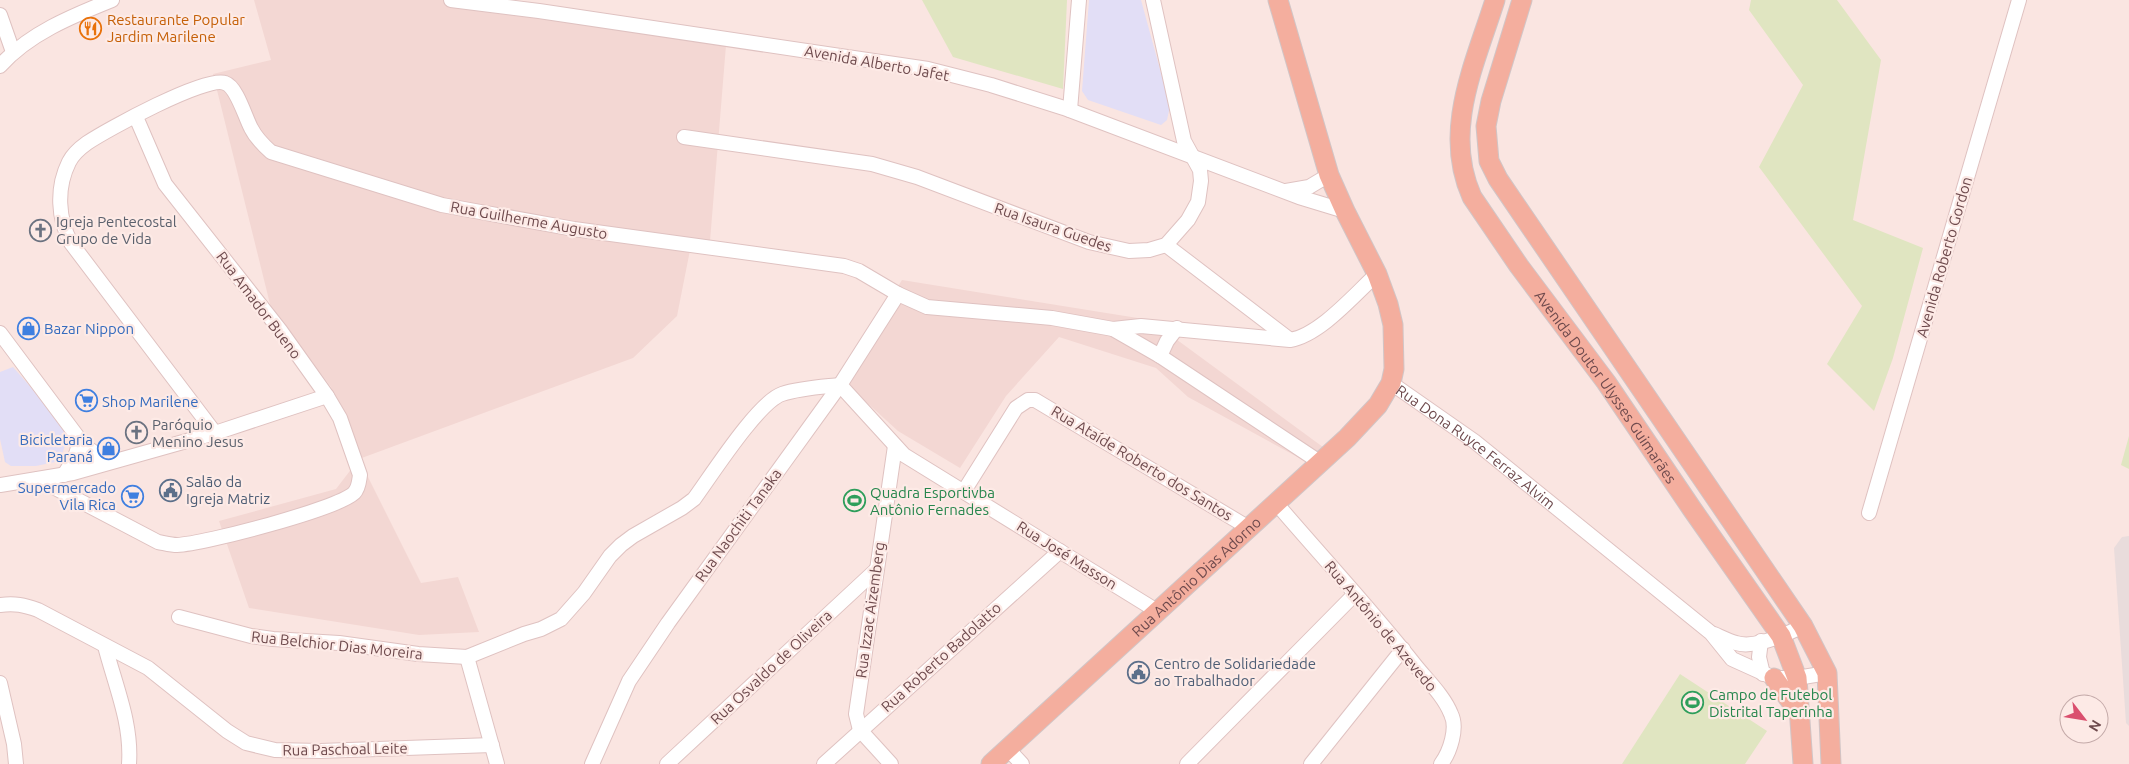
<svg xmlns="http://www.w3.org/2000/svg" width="2129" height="764" viewBox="0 0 2129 764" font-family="Ubuntu,sans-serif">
  <rect width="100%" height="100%" fill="#fae5e1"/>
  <!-- residential -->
  <g fill="#f3d7d3">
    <polygon points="254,0 503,0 727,33 710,241 692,240 677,316 633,358 359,459 421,583 458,577 479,632 419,635 249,608 219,521 336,489 359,459 331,387 271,308 213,74 271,60"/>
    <polygon points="902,280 1150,320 1327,450 1312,465 1188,397 1156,368 1059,337 1006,396 960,468 898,431 841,379"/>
  </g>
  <!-- industrial -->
  <polygon fill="#e9dcdc" points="2129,536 2129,726 2126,723 2114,548 2122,537"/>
  <!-- education -->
  <g fill="#e2def6">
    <polygon points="1089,0 1141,0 1170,106 1167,120 1161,125 1088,100 1082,91"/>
    <polygon points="13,367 63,424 69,434 61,457 55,462 36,466 11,466 5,462 0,439 0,372"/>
  </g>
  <!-- green -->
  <g fill="#e0e5c1">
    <polygon points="922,0 1067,0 1063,89 953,57"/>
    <polygon points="1751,0 1837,0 1881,60 1853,220 1923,248 1893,358 1874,411 1827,364 1862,306 1759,167 1803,85 1749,10"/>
    <polygon points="2129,436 2129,469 2121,465"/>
    <polygon points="1680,674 1767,731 1745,764 1622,764"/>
  </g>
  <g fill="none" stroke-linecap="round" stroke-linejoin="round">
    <defs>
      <g id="minor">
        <polyline points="451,0 539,11 928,69 991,85 1064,108 1299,197 1345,211"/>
        <polyline points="0,15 13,52"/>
        <path d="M0 66C28 34 72 16 112 0"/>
        <polyline points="1070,110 1079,0"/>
        <polyline points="684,137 872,164 917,177 1089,242 1129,251 1149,250 1166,245 1188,220 1198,202 1201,181 1200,170 1184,141 1153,0"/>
        <polyline points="1286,191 1309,187 1329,175"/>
        <polyline points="1166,245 1289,339"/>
        <path d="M1113 329 1141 326 1290 340C1320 335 1354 295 1377 274"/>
        <path d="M0 333 77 436C82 450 71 463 64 475"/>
        <polyline points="1160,356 1167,341 1177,328"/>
        <path id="s1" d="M1391 383 1474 441 1711 633 1732 659 1774 678H1797L1827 673"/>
        <path d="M215 433 71 243C58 219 56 188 69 162 73 154 80 148 87 143 106 130 207 75 225 83 237 87 245 117 251 128 256 138 263 145 271 152L442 205 574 229 844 266 859 271 898 294 927 307 1052 318 1113 329 1160 356 1321 463"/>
        <polyline points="79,442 98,455 116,460"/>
        <path d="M38 479 158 542C164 543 171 545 177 545 204 544 337 509 354 493 359 488 359 481 360 475L340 418 327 396 280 330 165 184 136 117"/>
        <polyline points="0,485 73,473 215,433 327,396"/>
        <polyline points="964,491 1016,408 1028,400 1035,400 1249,528"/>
        <path d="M1276 503C1322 557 1371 609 1415 665 1427 680 1444 696 1451 714 1458 728 1450 752 1441 764"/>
        <polyline points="1869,513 2019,0"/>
        <path d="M0 605C15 603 24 605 38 610L148 668 227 731 246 743 275 750 320 751 492 745"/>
        <path d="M179 617 251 636 273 639 339 643 418 654 467 657 524 634 541 629 561 619 584 593 610 556 621 545 633 536 682 508 694 499C711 476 758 402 782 394 800 388 821 387 840 385L904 455 1157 611"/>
        <path d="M1714 634C1721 637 1729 641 1736 643 1754 649 1787 634 1803 626"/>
        <polyline points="1761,641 1759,657 1763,674"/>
        <path d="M105 646C115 685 132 723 129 764"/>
        <polyline points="467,657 497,764"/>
        <polyline points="0,683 14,744 16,764"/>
        <polyline points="1007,748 1022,764"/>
        <polyline points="592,764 629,681 668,623 840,385 898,294"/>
        <polyline points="667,764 876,570"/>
        <polyline points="824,764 1060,551"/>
        <polyline points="891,764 860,730 856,714 895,446"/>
        <polyline points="1187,764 1355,594"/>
        <polyline points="1311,764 1403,649"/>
      </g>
      <g id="major">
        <path id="s2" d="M1495 0C1475 64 1442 131 1472 197L1519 266 1606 382 1692 509 1781 636 1797 678 1803 764"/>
        <polyline points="1522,0 1491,101 1486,126 1489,161 1498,179 1803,626 1827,673 1831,764"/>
        <polyline points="1774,678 1799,713"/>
        <path id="s3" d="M991 764 1347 438 1378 405 1391 383 1394 369 1393 325 1388 304 1377 274 1345 211 1329 175 1278 0"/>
      </g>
    </defs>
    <!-- minor casing -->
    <use href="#minor" stroke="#dfc2c1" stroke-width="16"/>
    <!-- major casing -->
    <use href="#major" stroke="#d1c5c6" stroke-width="21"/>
    <!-- minor -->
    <use href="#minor" stroke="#fff" stroke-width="14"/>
    <!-- major -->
    <use href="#major" stroke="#f4ae9e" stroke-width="19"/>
  </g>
  <!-- icons -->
  <defs>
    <symbol id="restaurant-ring" viewBox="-11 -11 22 22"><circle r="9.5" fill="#fdeae6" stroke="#e8710a" stroke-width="1.5"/><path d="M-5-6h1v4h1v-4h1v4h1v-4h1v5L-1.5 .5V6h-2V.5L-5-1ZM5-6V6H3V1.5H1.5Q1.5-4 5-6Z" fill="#e8710a"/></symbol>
    <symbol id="church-ring" viewBox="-11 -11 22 22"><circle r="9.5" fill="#fdeae6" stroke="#6b7280" stroke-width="1.5"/><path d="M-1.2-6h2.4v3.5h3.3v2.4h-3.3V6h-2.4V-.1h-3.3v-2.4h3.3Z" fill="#6b7280"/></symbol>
    <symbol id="shop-ring" viewBox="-11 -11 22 22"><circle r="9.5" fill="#fdeae6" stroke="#3f7fe0" stroke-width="1.5"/><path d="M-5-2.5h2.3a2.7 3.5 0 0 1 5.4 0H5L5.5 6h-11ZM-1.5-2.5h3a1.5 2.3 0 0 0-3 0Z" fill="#3f7fe0"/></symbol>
    <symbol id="supermarket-ring" viewBox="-11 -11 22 22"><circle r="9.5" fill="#fdeae6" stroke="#3f7fe0" stroke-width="1.5"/><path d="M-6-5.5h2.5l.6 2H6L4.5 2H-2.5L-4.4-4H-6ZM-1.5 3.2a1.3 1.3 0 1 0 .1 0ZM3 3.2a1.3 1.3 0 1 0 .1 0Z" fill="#3f7fe0"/></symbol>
    <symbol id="civic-ring" viewBox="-11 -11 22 22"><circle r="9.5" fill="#fdeae6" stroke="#5c6f8a" stroke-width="1.5"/><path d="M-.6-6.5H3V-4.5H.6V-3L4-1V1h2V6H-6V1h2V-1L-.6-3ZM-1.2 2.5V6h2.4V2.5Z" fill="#5c6f8a"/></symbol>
    <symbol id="stadium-ring" viewBox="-11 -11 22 22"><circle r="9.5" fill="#fdeae6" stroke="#2e9e5b" stroke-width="1.5"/><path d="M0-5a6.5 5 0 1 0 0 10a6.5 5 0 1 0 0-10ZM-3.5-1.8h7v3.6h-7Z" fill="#2e9e5b"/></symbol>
  </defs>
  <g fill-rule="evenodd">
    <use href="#restaurant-ring" x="78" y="16" width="25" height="25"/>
    <use href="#church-ring" x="28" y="218" width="25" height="25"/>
    <use href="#shop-ring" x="16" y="316" width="25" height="25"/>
    <use href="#supermarket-ring" x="74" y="388" width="25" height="25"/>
    <use href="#church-ring" x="124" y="420" width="25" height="25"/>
    <use href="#shop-ring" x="96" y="436" width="25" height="25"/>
    <use href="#civic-ring" x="158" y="478" width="25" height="25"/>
    <use href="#supermarket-ring" x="120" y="484" width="25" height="25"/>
    <use href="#stadium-ring" x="842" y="488" width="25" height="25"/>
    <use href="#civic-ring" x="1126" y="660" width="25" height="25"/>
    <use href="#stadium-ring" x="1680" y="690" width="25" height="25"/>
  </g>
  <g text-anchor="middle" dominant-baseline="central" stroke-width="4.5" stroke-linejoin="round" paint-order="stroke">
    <!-- food labels -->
    <g font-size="15" fill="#c56008" stroke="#fdeae6" text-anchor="start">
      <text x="107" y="19">Restaurante Popular<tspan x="107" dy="17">Jardim Marilene</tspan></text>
    </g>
    <!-- street labels -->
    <g font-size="15" fill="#6e4a4d" stroke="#fdeae6">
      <text transform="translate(877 63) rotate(10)">Avenida Alberto Jafet</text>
      <text transform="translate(529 220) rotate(10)">Rua Guilherme Augusto</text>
      <text transform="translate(1053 227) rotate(19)">Rua Isaura Guedes</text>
      <text transform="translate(1944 257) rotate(-74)">Avenida Roberto Gordon</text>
      <text transform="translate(259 305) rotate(53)">Rua Amador Bueno</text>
      <text stroke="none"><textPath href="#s2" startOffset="436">Avenida Doutor Ulysses Guimarães</textPath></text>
      <text stroke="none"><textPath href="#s1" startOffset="106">Rua Dona Ruyce Ferraz Alvim</textPath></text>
      <text transform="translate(1142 463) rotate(31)">Rua Ataíde Roberto dos Santos</text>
      <text transform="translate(738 525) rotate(-54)">Rua Naochiti Tanaka</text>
      <text transform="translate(1067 555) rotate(32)">Rua José Masson</text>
      <text stroke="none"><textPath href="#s3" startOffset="278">Rua Antônio Dias Adorno</textPath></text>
      <text transform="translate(870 610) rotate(-82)">Rua Izzac Aizemberg</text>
      <text transform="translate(1381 626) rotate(50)">Rua Antônio de Azevedo</text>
      <text transform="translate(337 645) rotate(6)">Rua Belchior Dias Moreira</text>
      <text transform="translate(941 657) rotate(-42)">Rua Roberto Badolatto</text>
      <text transform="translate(771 667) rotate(-43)">Rua Osvaldo de Oliveira</text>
      <text transform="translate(345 749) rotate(-1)">Rua Paschoal Leite</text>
    </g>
    <!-- worship labels -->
    <g font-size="15" fill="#5b616d" stroke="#fdeae6" text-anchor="start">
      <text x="56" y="221">Igreja Pentecostal<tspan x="56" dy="17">Grupo de Vida</tspan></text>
      <text x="152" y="424">Paróquio<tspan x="152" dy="17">Menino Jesus</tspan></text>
    </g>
    <!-- shop labels -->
    <g font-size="15" fill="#366cbe" stroke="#fdeae6" text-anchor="start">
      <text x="44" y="328">Bazar Nippon</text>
      <text x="102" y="401">Shop Marilene</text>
      <text x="93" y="439" text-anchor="end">Bicicletaria<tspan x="93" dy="17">Paraná</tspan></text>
      <text x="116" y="487" text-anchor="end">Supermercado<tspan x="116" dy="17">Vila Rica</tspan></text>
    </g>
    <!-- service labels -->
    <g font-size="15" fill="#4e5e75" stroke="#fdeae6" text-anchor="start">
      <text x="186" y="481">Salão da<tspan x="186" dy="17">Igreja Matriz</tspan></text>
      <text x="1154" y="663">Centro de Solidariedade<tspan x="1154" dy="17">ao Trabalhador</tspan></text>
    </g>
    <!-- leisure labels -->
    <g font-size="15" fill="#27864d" stroke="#fdeae6" text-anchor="start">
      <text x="870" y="492">Quadra Esportivba<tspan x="870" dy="17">Antônio Fernades</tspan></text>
      <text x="1709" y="694">Campo de Futebol<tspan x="1709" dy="17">Distrital Taperinha</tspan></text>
    </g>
  </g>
  <!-- north arrow -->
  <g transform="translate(2084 719) rotate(121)"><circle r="24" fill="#fdeae6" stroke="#c4aaa9"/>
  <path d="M0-4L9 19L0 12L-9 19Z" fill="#da4f6e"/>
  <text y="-8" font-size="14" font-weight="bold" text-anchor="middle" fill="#6e4a4d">N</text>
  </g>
</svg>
